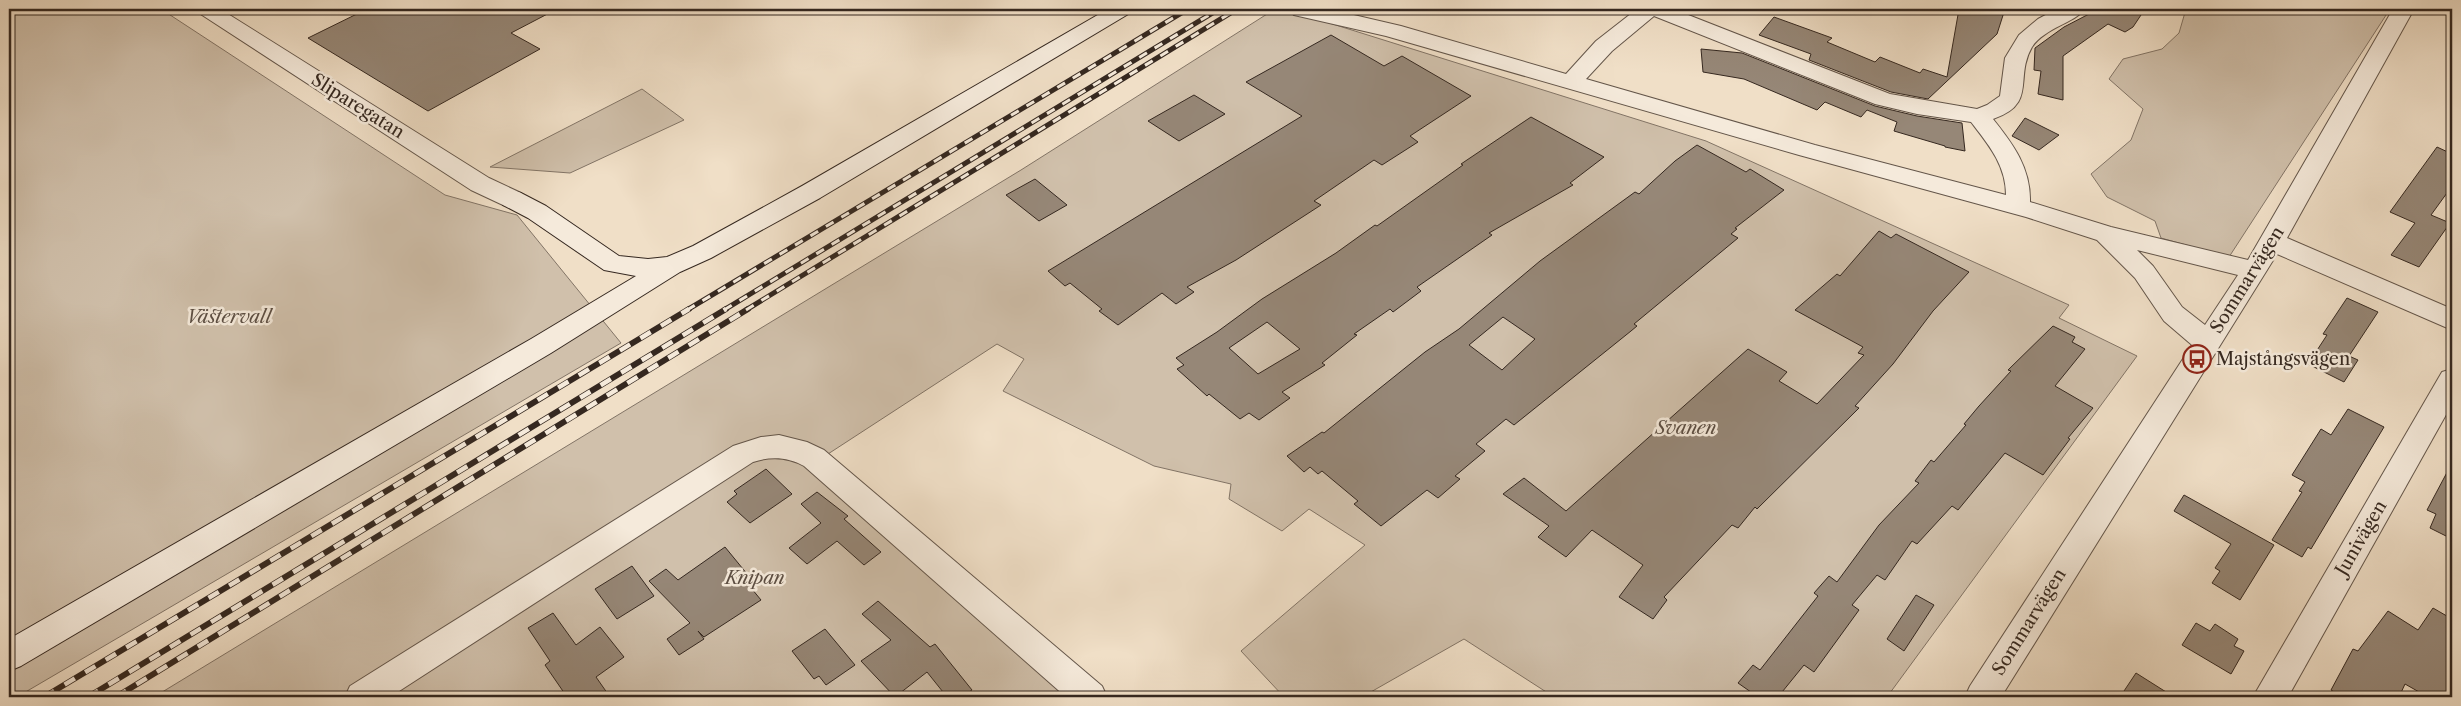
<svg xmlns="http://www.w3.org/2000/svg" width="2461" height="706" viewBox="0 0 2461 706" font-family="'Libre Caslon Text',serif">
  <rect width="100%" height="100%" fill="#f0dfc7"/>
  <filter id="stains"><feTurbulence type="fractalNoise" baseFrequency=".004" numOctaves="4"/><feColorMatrix values="0 0 0 0 .2 0 0 0 0 .09 0 0 0 0 .02 0 0 0 .5 -.17"/></filter>
  <radialGradient id="worn" r=".72"><stop offset=".6" stop-color="#630" stop-opacity="0"/><stop offset="1" stop-color="#630" stop-opacity=".3"/></radialGradient>
  <!-- green -->
  <g fill="#d0c0ab" stroke="#827466">
    <polygon points="9,9 161,9 445,195 517,215 621,343 17,697 9,697"/>
    <polygon points="1275,9 1304,9 1323,21 1706,141 2069,305 2059,318 2137,356 1887,697 1554,697 1464,639 1362,697 1284,697 1241,651 1365,545 1309,509 1282,531 1229,499 1231,484 1154,466 1003,391 1024,359 997,344 808,467 1085,697 154,697 1021,170"/>
    <polygon points="2186,9 2390,9 2229,257 2161,238 2155,221 2107,197 2091,174 2131,140 2143,109 2109,79 2123,59 2162,49 2179,33"/>
    <polygon points="642,89 684,120 570,173 490,167"/>
  </g>
  <!-- building -->
  <g fill="#968777" stroke="#352820" fill-rule="evenodd">
    <polygon points="367,9 557,9 511,33 540,49 428,111 308,38"/>
    <polygon points="1959,9 2005,9 1997,34 1928,99 1891,92 1809,60 1811,54 1759,35 1774,17 1832,38 1827,42 1875,62 1880,57 1920,73 1923,69 1947,77"/>
    <polygon points="2086,9 2145,9 2133,27 2125,32 2108,24 2063,56 2063,100 2038,94 2041,71 2034,70 2035,48 2064,27 2089,14 2084,11"/>
    <polygon points="1331,35 1384,66 1402,56 1471,96 1410,136 1418,142 1382,165 1374,160 1314,201 1321,205 1236,260 1187,287 1194,292 1176,304 1162,293 1118,325 1099,311 1102,309 1070,283 1065,286 1048,271 1302,116 1246,82"/>
    <polygon points="1701,49 1742,53 1875,106 1917,116 1962,123 1965,151 1945,147 1945,146 1894,131 1897,122 1867,110 1861,117 1825,102 1817,110 1744,79 1703,72"/>
    <polygon points="1194,95 1225,114 1179,141 1148,121"/>
    <path d="M1531 117 1604 157 1570 183 1573 185 1489 233 1492 235 1417 287 1421 291 1393 312 1390 309 1354 334 1357 335 1322 363 1325 365 1282 392 1290 398 1259 420 1249 413 1240 419 1209 394 1207 396 1177 369 1184 365 1176 358 1217 332 1262 299 1336 253 1375 225 1377 226 1463 165 1461 164ZM1267 322 1300 349 1258 374 1229 348Z"/>
    <polygon points="2025,118 2059,135 2039,150 2012,136"/>
    <path d="M1697 145 1746 172 1750 169 1784 190 1735 228 1737 229 1731 234 1738 238 1634 324 1637 326 1631 331 1514 425 1506 419 1476 444 1485 451 1455 476 1460 479 1438 498 1427 490 1381 526 1354 504 1358 501 1322 471 1318 474 1310 467 1304 472 1287 456 1322 432 1324 433 1425 352 1459 329 1540 261 1635 192 1639 194 1675 161ZM1503 317 1535 339 1502 370 1469 345Z"/>
    <polygon points="2437,147 2452,154 2452,186 2431,215 2450,223 2419,267 2391,255 2415,223 2390,212"/>
    <polygon points="1035,179 1067,205 1039,221 1006,195"/>
    <polygon points="1879,231 1891,238 1896,234 1969,272 1933,311 1893,364 1855,406 1859,408 1757,509 1755,507 1738,528 1732,525 1664,597 1667,600 1653,619 1619,597 1643,565 1592,530 1566,557 1538,537 1549,526 1503,494 1524,478 1566,511 1748,349 1787,372 1779,381 1817,404 1864,355 1858,353 1863,347 1795,310 1837,274 1840,276"/>
    <polygon points="2347,298 2378,312 2349,356 2358,360 2344,382 2308,364 2327,335 2323,334"/>
    <polygon points="2053,326 2075,337 2072,342 2085,349 2055,386 2093,408 2068,438 2070,439 2043,475 2005,453 1958,510 1952,506 1917,544 1912,541 1885,580 1877,575 1852,605 1859,610 1814,672 1804,665 1778,697 1758,697 1738,683 1753,665 1760,670 1818,596 1814,593 1829,576 1837,582 1879,525 1919,483 1915,481 1931,460 1934,462 1966,425 1964,424 1979,406 2011,371 2008,370"/>
    <polygon points="2348,409 2384,427 2311,549 2308,547 2302,557 2272,540 2302,492 2299,491 2305,482 2292,475 2321,429 2331,435"/>
    <polygon points="2452,463 2452,539 2430,528 2436,514 2427,510"/>
    <polygon points="766,469 792,494 750,523 727,502 737,494 734,491"/>
    <polygon points="817,492 848,516 844,519 881,552 864,565 837,541 807,564 789,548 821,523 801,504"/>
    <polygon points="2184,495 2274,545 2240,600 2212,583 2220,571 2215,568 2231,544 2174,511"/>
    <polygon points="725,547 752,580 747,583 761,600 704,637 698,631 704,639 679,655 667,639 690,623 649,581 666,569 678,580"/>
    <polygon points="632,566 654,596 617,619 595,589"/>
    <polygon points="1916,595 1934,605 1904,651 1887,639"/>
    <polygon points="878,601 930,647 935,644 972,690 961,697 947,697 927,672 895,697 861,661 891,640 862,614"/>
    <polygon points="2433,608 2452,619 2452,697 2428,697 2405,684 2399,697 2343,697 2331,690 2353,649 2358,651 2388,611 2418,630"/>
    <polygon points="553,613 576,645 600,627 624,657 596,677 610,697 567,697 545,665 550,661 528,628"/>
    <polygon points="2196,623 2210,631 2215,624 2238,639 2234,646 2244,651 2231,674 2182,645"/>
    <polygon points="825,629 855,665 826,685 819,676 814,679 792,651"/>
    <polygon points="2136,673 2174,697 2120,697"/>
  </g>
  <g fill="none" stroke-linecap="round" stroke-linejoin="round">
    <defs>
      <g id="minor">
        <polygon points="195,9 220,9 489,178 521,193 524,199 521,205 512,207 503,205 471,190 199,13"/>
        <path d="M1292 9H1328L1401 26 1566 74 1596 41 1637 9H1673L1890 94 1977 109 1987 105 2000 96 2005 58 2019 35 2038 19 2057 9H2084C2077 22 2044 28 2032 47 2014 78 2038 104 1993 119 2013 144 2031 168 2030 202L2111 227 2248 260 2393 9H2414L2287 238 2452 309V330L2277 254 2001 697H1965L1970 686 2192 345 2164 321 2135 278 2097 240 2026 217 1799 155 1386 36 1294 15 1290 11ZM1654 16 1875 104 1917 114 1971 122C1988 144 2006 165 2006 195L1815 145 1586 79 1612 51ZM2137 250 2238 275 2205 325 2182 307 2153 266Z"/>
        <polygon points="2452,369 2452,404 2288,697 2253,697 2442,372"/>
        <path d="M779 435 807 442 824 450 1102 686 1107 697H1066L804 466C788 457 771 456 753 462L390 697H345L350 686 733 446 761 437Z"/>
      </g>
      <polygon id="secondary" points="1108,9 1134,9 1130,13 820,198 711,258 680,272 551,353 21,666 9,671 9,639 531,339 636,276 604,270 528,218 503,205 500,199 503,193 512,191 521,193 546,206 619,256 648,259 667,257 693,246 802,186"/>
    </defs>
    <!-- minor casing -->
    <use href="#minor" stroke="#64564a" stroke-width="2"/>
    <!-- secondary casing -->
    <use href="#secondary" stroke="#352820" stroke-width="2"/>
    <!-- minor -->
    <use href="#minor" fill="#f5eadb" fill-rule="evenodd"/>
    <!-- secondary -->
    <use href="#secondary" fill="#f5eadb" fill-rule="evenodd"/>
    <defs>
      <g id="rail-far1">
        <polyline points="687,310 1188,9"/>
        <polyline points="724,310 1219,9"/>
        <polyline points="746,310 1237,9"/>
      </g>
      <g id="rail">
        <polyline points="44,697 689,309"/>
        <polyline points="88,697 726,309"/>
        <polyline points="116,697 748,309"/>
      </g>
    </defs>
    <!-- rail-far1 casing -->
    <use href="#rail-far1" stroke="#352820" stroke-width="5"/>
    <!-- rail casing -->
    <use href="#rail" stroke="#352820" stroke-width="6"/>
    <!-- rail-far1 -->
    <use href="#rail-far1" stroke="#f5eadb" stroke-width="3" stroke-dasharray="9" stroke-linecap="butt"/>
    <!-- rail -->
    <use href="#rail" stroke="#f5eadb" stroke-width="4.5" stroke-dasharray="12" stroke-linecap="butt"/>
  </g>
  <!-- icons -->
  <defs>
    <symbol id="bus-ring" viewBox="-11 -11 22 22"><circle r="9.5" fill="#f5eadb" stroke="#8f2418" stroke-width="1.5"/><path d="M-5-6H5V4H4V6H2V4H-2V6H-4V4H-5ZM-3.5-4V0h7V-4ZM-3.5 1.2v1.5H-2V1.2ZM2 1.2v1.5H3.5V1.2Z" fill="#8f2418"/></symbol>
  </defs>
  <g fill-rule="evenodd">
    <use href="#bus-ring" x="2181" y="343" width="32" height="32"/>
  </g>
  <g text-anchor="middle" dominant-baseline="central" stroke-width="5" stroke-linejoin="round" paint-order="stroke">
    <!-- street labels -->
    <g font-size="18" fill="#352820" stroke="#f5eadb">
      <text transform="translate(358 106) rotate(32)">Sliparegatan</text>
      <text transform="translate(2247 280) rotate(-58)">Sommarvägen</text>
      <text transform="translate(2361 538) rotate(-60)">Junivägen</text>
      <text transform="translate(2029 622) rotate(-58)">Sommarvägen</text>
    </g>
    <!-- park labels -->
    <g font-size="18" font-style="italic" fill="#5c4e43" stroke="#f5eadb">
      <text x="229" y="317">Västervall</text>
      <text x="1686" y="428">Svanen</text>
      <text x="755" y="578">Knipan</text>
    </g>
    <!-- poi labels -->
    <g font-size="18" fill="#352820" stroke="#f5eadb" text-anchor="start">
      <text x="2216" y="359">Majstångsvägen</text>
    </g>
  </g>
  <!-- margin -->
  <rect width="2461" height="706" fill="none" stroke="#f0dfc7" stroke-width="30"/>
  <rect x="10" y="10" width="2441" height="686" fill="none" stroke="#352820" stroke-width="2.5"/>
  <rect x="15" y="15" width="2431" height="676" fill="none" stroke="#352820"/>
  <rect width="100%" height="100%" filter="url(#stains)"/>
  <rect width="100%" height="100%" fill="url(#worn)"/>
</svg>
